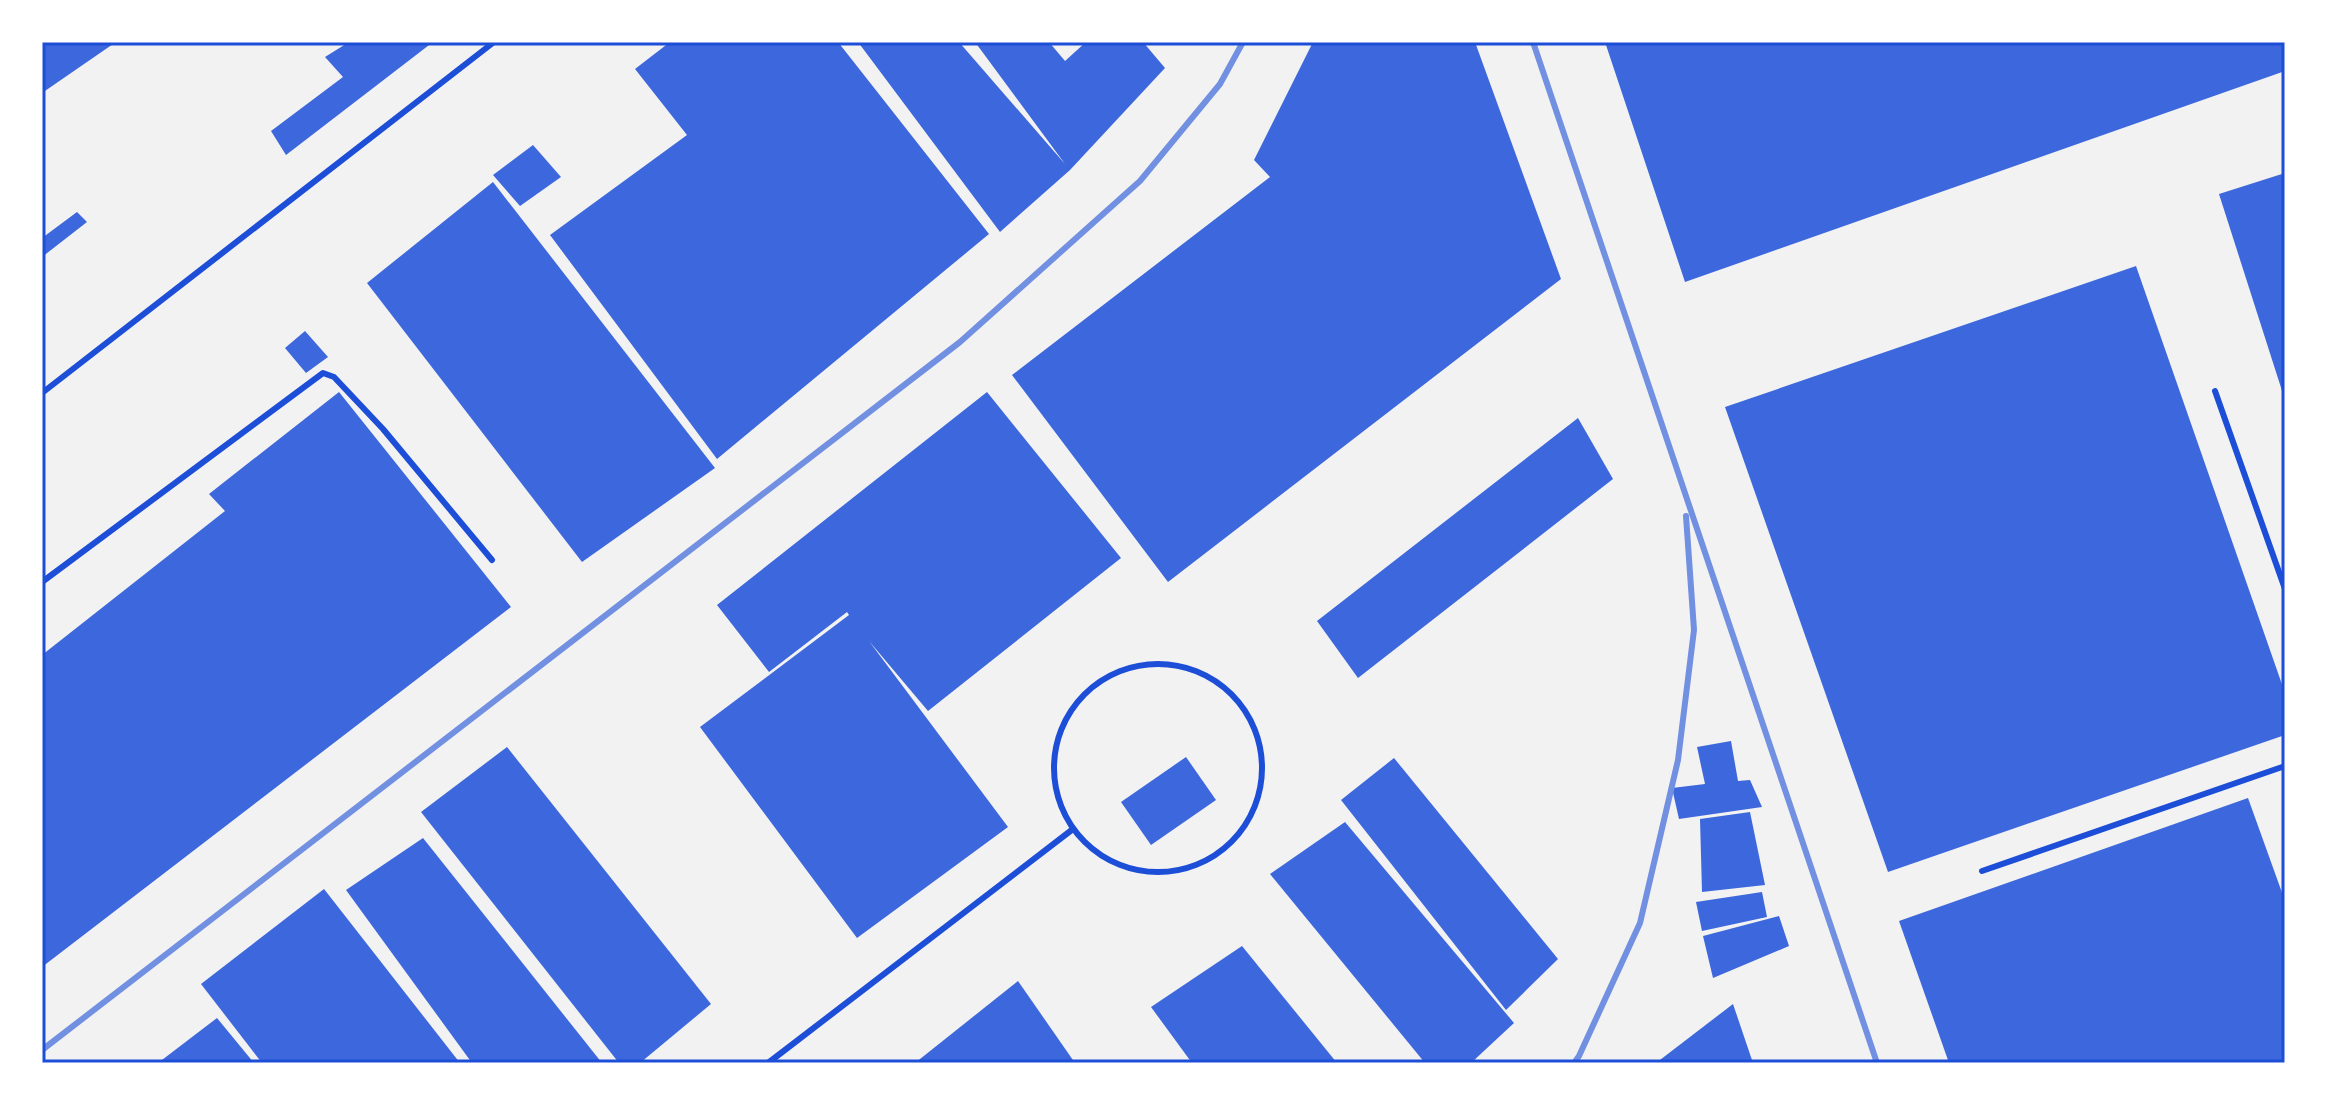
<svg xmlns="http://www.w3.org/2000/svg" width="2327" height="1105" viewBox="0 0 2327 1105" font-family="'Fira Sans',sans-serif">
  <rect width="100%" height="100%" fill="#f2f2f2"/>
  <!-- building -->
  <g fill="#3d67dc">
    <polygon points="42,42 116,42 42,93"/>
    <polygon points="349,42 433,42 286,155 271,131 343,77 325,57"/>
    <polygon points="670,42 838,42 989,234 717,459 550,235 687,135 635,69"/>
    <polygon points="858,42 959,42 1065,164 975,42 1049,42 1065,61 1086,42 1143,42 1165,68 1070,170 1000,232"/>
    <polygon points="1313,42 1475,42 1561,279 1168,582 1012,375 1270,177 1254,160"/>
    <polygon points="1605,42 2285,42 2285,71 1685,282"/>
    <polygon points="533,145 561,177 520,206 493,175"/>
    <polygon points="2285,173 2285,397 2284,397 2219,194"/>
    <polygon points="493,182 715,468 582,562 367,283"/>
    <polygon points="77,212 87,222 42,257 42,238"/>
    <polygon points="2136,266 2285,693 2285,735 1888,872 1725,407"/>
    <polygon points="305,331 328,357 306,373 285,348"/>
    <polygon points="339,392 511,607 42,967 42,655 225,511 209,494"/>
    <polygon points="987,392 1121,558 928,711 869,641 1008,827 857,938 700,727 849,615 847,612 769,672 717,605"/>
    <polygon points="1578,418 1613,479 1358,678 1317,621"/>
    <polygon points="1731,741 1738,781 1750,780 1762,807 1679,819 1672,788 1705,784 1697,747"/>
    <polygon points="507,747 711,1004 640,1063 619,1063 421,812"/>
    <polygon points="1186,757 1216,800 1151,845 1121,802"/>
    <polygon points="1394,758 1558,959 1506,1010 1341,800"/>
    <polygon points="2248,798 2285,901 2285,1063 1949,1063 1899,921"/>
    <polygon points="1750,812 1765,885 1702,892 1700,819"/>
    <polygon points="1345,822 1514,1023 1471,1063 1425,1063 1270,874"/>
    <polygon points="423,838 602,1063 472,1063 346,890"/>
    <polygon points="324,889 460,1063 262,1063 201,984"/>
    <polygon points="1762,892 1767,917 1702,931 1696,902"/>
    <polygon points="1779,916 1789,946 1713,978 1703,936"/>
    <polygon points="1242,946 1337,1063 1192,1063 1151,1007"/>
    <polygon points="1018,981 1075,1063 915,1063"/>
    <polygon points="1733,1004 1753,1063 1656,1063"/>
    <polygon points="217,1018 254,1063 158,1063"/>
  </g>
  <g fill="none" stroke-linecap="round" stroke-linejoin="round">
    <!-- service -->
    <g stroke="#1d4ed8" stroke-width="6">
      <polyline points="2215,391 2285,589"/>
      <polyline points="42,393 494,42"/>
      <polyline points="42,582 323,373 334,377 383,429 492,560"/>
      <circle cx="1158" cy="768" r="104"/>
      <polyline points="1982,871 2285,766"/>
      <polyline points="768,1063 1073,829"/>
    </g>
    <!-- rail -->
    <g stroke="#7290e2" stroke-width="6">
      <polyline points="1533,42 1877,1063"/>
      <polyline points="42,1050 960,342 1140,181 1220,84 1243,42"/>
      <polyline points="1574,1063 1579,1056 1640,923 1678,760 1694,630 1686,516"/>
    </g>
  </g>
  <!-- border -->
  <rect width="2327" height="1105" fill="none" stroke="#ffffff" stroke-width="88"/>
  <rect x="44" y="44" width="2239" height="1017" fill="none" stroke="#1d4ed8" stroke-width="3"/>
</svg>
